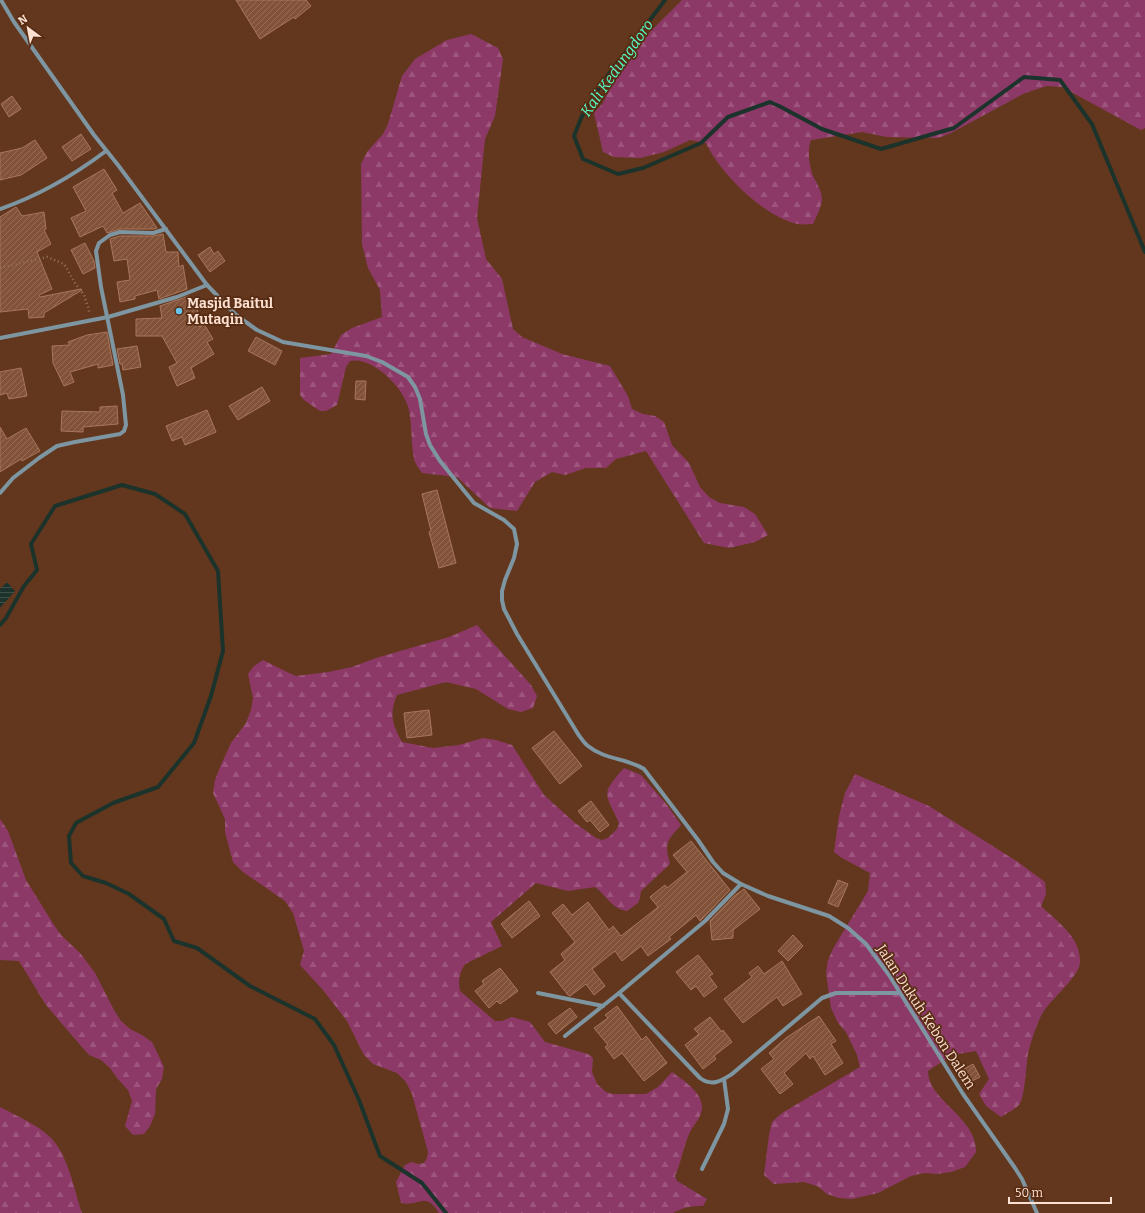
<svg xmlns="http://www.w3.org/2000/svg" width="1145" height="1213" viewBox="0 0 1145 1213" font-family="Bitter,serif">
  <defs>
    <pattern id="forest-firs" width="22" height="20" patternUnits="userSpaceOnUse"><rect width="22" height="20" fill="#8d3968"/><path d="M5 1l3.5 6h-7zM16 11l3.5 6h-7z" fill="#9e557d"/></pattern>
    <pattern id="water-rules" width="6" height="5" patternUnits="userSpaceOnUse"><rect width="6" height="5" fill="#1c332b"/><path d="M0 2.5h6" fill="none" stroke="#3e5049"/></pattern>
    <pattern id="building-hatch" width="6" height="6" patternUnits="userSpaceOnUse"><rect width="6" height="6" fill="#825339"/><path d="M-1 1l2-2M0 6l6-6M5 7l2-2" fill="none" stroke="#956b55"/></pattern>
  </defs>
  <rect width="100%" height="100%" fill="#63371e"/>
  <!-- forest -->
  <g fill="url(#forest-firs)">
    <path d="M682 0H1145V128L1141 130 1062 87 1047 86 1034 90 1023 94 951 133 938 138 887 137 862 132 811 140C807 151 809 165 813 176 817 184 822 191 822 200 821 208 816 217 813 224 808 224 802 225 797 224 763 216 720 173 706 143L690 140 664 152 640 158 614 157 603 152 594 113 603 103 613 81 623 66 651 31Z"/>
    <path d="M471 34 498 48 503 59 495 116 485 139 477 218 486 259 502 279 513 329 522 337 562 354 610 366 628 396 632 409 643 414 655 416 664 422 672 445 689 463 700 487 709 497 720 503 744 507 755 514 768 535 755 542 729 548 704 543 646 451 616 459 606 468H586L565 475 552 472 535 482 517 511 490 508 457 477 422 473C419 468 415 464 414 459 411 443 412 426 409 410 405 389 373 356 350 361L346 367 337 405 326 411H320L304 400 300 395V358L331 354 341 335 352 328 382 317 380 290 368 268 362 244 361 164 367 152 383 134 388 124 402 76 415 59 447 40Z"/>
    <path d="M477 625 531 685 537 696 533 708 521 712 508 709 476 689 446 682 397 695C389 714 392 724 402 742L433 748 459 745 483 738 496 740 512 745 544 795 575 823 596 838 602 840 608 838 617 829 619 823C605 792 600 795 624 768L641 775 667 805 681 825C667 841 664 842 670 864L641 891 640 898 638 903 627 911C612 909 606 895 595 887L568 891 536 883 491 922 502 946 465 964C459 973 458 981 460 991L495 1021H502L512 1017 530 1022 545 1042 588 1054 593 1058 592 1072 597 1084 606 1092 612 1094H646L658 1087 672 1072C684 1081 707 1095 701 1113 699 1120 692 1127 689 1134 683 1148 681 1163 675 1176L677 1181 707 1199 703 1206C692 1206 683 1207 673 1213H439C426 1191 419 1207 401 1203L396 1182 405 1165 411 1162 418 1164 424 1163 427 1158 428 1152 412 1094 406 1082 397 1073 373 1064 364 1055 347 1021 323 990 300 965 304 951 293 913 285 901 243 872 233 862 225 832V819L213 793 215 780 220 767 231 743 246 723 251 710 253 698 248 674 254 666 263 660 285 671 296 676 328 672 352 667 376 658 449 637Z"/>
    <path d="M855 774 929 806 1018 862 1045 882 1046 894 1041 906C1057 922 1080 936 1080 961 1081 976 1050 999 1042 1014 1037 1023 1030 1044 1028 1054 1026 1065 1025 1098 1019 1105 1014 1110 1007 1113 1001 1117L986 1106 979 1094 989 1079 976 1051 952 1055 928 1071C928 1101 977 1117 976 1152L965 1167 951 1172 937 1174 924 1173 911 1176 878 1193 852 1199 839 1198 827 1194 817 1186 804 1182 774 1184 764 1175 769 1135 772 1122 782 1113 860 1067 857 1055 846 1032 838 1023 831 1008 826 973 828 960 834 947 868 891 870 873 842 858 834 852 839 816 845 793Z"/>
    <polygon points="0,819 8,831 26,880 54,925 61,935 80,953 95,973 114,1010 121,1021 130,1029 142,1035 152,1042 164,1067 162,1079 156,1089 155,1114 150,1126 144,1134 133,1135 125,1126 132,1101 128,1090 117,1078 110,1068 101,1060 89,1055 81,1046 46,1005 19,961 0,960"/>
    <path d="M0 1107C17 1116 36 1124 50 1137 68 1154 74 1190 82 1213H0Z"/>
  </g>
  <!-- water -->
  <polygon fill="url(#water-rules)" points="7,582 15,591 0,608 0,589"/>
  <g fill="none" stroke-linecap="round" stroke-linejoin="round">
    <!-- stream -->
    <g stroke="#1c332b" stroke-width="4">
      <polyline points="665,0 602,83 582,116 574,136 583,159 618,174 643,168 701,143 728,117 770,102 781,107 822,129 881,149 954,128 1024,77 1060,80 1092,124 1145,252"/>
      <polyline points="0,625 6,618 24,586 37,570 31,544 55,506 122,485 155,494 185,514 218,571 223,651 211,696 194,743 158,787 113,803 76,823 69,836 71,863 83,876 106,883 129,894 164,919 174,941 197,948 250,986 315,1019 334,1045 359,1100 380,1156 422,1183 446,1213"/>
    </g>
  </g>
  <!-- building -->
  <g fill="url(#building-hatch)" stroke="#a9765c">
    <polygon points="236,0 306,0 311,6 295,19 294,17 260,39"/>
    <polygon points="12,96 21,109 9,117 1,104"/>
    <polygon points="81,134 91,149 72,161 62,147"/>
    <polygon points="35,140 47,158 21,175 0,180 0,153 22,148"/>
    <polygon points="104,169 117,190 112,193 123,213 140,203 157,228 153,229 120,229 107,233 103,226 80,237 71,218 86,211 73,187"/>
    <polygon points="16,207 22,216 44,212 46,229 44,230 51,244 37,252 52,289 39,295 40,297 81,289 82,290 44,313 44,317 29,318 28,309 0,312 0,217"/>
    <polygon points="163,234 166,252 178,252 179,267 183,265 187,289 159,299 157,290 135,296 135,299 120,302 117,282 130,280 127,259 114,261 110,239 120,236 153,236"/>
    <polygon points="85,243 94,261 95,268 83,274 71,250"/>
    <polygon points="210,247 214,254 218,251 225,261 210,272 198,255"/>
    <polygon points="189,296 189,301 193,300 193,305 197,305 199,327 204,324 213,339 207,342 214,354 191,368 195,378 177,386 169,367 177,363 162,336 136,336 136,319 162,318 160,306"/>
    <polygon points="107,332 113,365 98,368 98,364 70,372 74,382 64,386 53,363 52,346 70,345 68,342 87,335"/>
    <polygon points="256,337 282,351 275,365 248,351"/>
    <polygon points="137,346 141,367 123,370 122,364 120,364 117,349"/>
    <polygon points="21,368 27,396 9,399 7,393 0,395 0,372"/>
    <polygon points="356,381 366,381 365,400 355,399"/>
    <polygon points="262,387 270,401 238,420 229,406"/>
    <polygon points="117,406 118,424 83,427 83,432 61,431 62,411 100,412 100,407"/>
    <polygon points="207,410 216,432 185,445 182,437 172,441 166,426"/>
    <polygon points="0,427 7,439 26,428 40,451 22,461 21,459 0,472"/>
    <polygon points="437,490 456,563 439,568 429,532 431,531 422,494"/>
    <polygon points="429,710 432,735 407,738 404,713"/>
    <polygon points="554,731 582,766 560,784 532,748"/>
    <polygon points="591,801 609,825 600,832 590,820 587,822 578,811"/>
    <polygon points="691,841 730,890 700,921 696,915 669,937 671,939 648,956 641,946 622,961 615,951 592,969 605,986 594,995 586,984 570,996 568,995 550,972 565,960 561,954 575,942 552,913 563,904 572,915 588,902 609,930 613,926 621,936 657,908 658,907 650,897 665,885 667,888 687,872 673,855"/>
    <polygon points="838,880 848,884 838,907 828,903"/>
    <polygon points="744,889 760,909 733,930 733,938 712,940 710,921 734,896"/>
    <polygon points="529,901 540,916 512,938 501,924"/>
    <polygon points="793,935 803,946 788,961 778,951"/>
    <polygon points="698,955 713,974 709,976 717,987 704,997 696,986 691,990 676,972"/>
    <polygon points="782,961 802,994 783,1006 777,997 743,1023 724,999 752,977 749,973 758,966 764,974"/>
    <polygon points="500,968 518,991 500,1004 497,1001 489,1008 475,991 484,984 482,981"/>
    <polygon points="617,1006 642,1040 646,1036 667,1063 644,1081 622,1053 614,1059 605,1047 608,1045 594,1028 608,1018 605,1015"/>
    <polygon points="570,1008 577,1017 556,1034 548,1024"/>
    <polygon points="819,1016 836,1041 831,1044 843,1063 825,1075 813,1056 810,1059 806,1053 784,1073 793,1084 780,1094 761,1069 774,1059 769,1053 786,1038"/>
    <polygon points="710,1017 722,1032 723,1030 732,1042 714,1056 716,1059 703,1069 685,1045 699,1034 694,1029"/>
    <polygon points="973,1064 980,1077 964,1085 957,1073"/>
  </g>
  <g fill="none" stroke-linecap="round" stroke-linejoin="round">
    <!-- path -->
    <polyline stroke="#99735e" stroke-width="2.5" stroke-dasharray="1 3" stroke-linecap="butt" points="0,268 47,257 64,264 75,283 84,295 89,310 89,314"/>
    <!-- minor -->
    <g stroke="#7d96a2" stroke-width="4">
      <path d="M1 0 14 22 94 135 118 165 207 285 236 315 257 330 283 342 366 356 382 362 408 377 415 387 420 399 426 434 430 445 440 461 474 503 504 520 514 529 517 544 514 558 505 580 502 591V600L504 609 517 634 578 734C581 738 584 743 588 746 605 760 627 758 644 769L698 840 713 862 723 873 741 884 768 896 829 916 848 928 866 944 889 975 963 1094 1015 1168 1022 1179 1037 1213"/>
      <path d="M0 209C38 196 74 175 106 151"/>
      <polyline points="0,338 108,317 177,297 207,285"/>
      <polyline points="0,493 13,478 39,458 57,446 75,442 120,434 124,431 126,425 123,395 101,287 96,251 99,243 110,235 120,232 153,233 166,229"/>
      <polyline points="538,993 603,1006"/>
      <path d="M619 993 700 1078C712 1087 721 1081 732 1074L822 998 836 993H900"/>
      <polyline points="565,1036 619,993 705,921 741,884"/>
      <polyline points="702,1169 724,1124 728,1109 724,1079"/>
    </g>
  </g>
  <!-- markers -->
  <circle fill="#65c5ee" stroke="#582c13" stroke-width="1.5" cx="179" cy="311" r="4"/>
  <g text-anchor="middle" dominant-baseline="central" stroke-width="3.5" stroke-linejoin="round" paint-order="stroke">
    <!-- poi labels -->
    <g font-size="14" font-weight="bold" fill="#fce0d1" stroke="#582c13" text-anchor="start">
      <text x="187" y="303">Masjid Baitul<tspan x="187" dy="16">Mutaqin</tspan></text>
    </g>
    <!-- street labels -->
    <g font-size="14" fill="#fce0d1" stroke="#582c13">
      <text transform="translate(926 1017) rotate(57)">Jalan Dukuh Kebon Dalem</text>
    </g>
    <!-- water labels -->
    <g font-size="15" font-style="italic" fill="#56fdca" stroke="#582c13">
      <text transform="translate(617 68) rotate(-55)">Kali Kedungdoro</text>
    </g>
  </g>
  <!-- north arrow -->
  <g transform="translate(28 28) rotate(328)" stroke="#582c13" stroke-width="3" paint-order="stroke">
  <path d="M0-3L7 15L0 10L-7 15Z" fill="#fce0d1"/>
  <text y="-6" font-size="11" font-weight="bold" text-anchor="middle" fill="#fce0d1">N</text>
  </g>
  <!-- scale -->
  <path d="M1009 1197v6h102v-6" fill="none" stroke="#fce0d1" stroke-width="2"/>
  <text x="1015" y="1197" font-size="12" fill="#fce0d1" stroke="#582c13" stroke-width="3" paint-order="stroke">50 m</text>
</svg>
